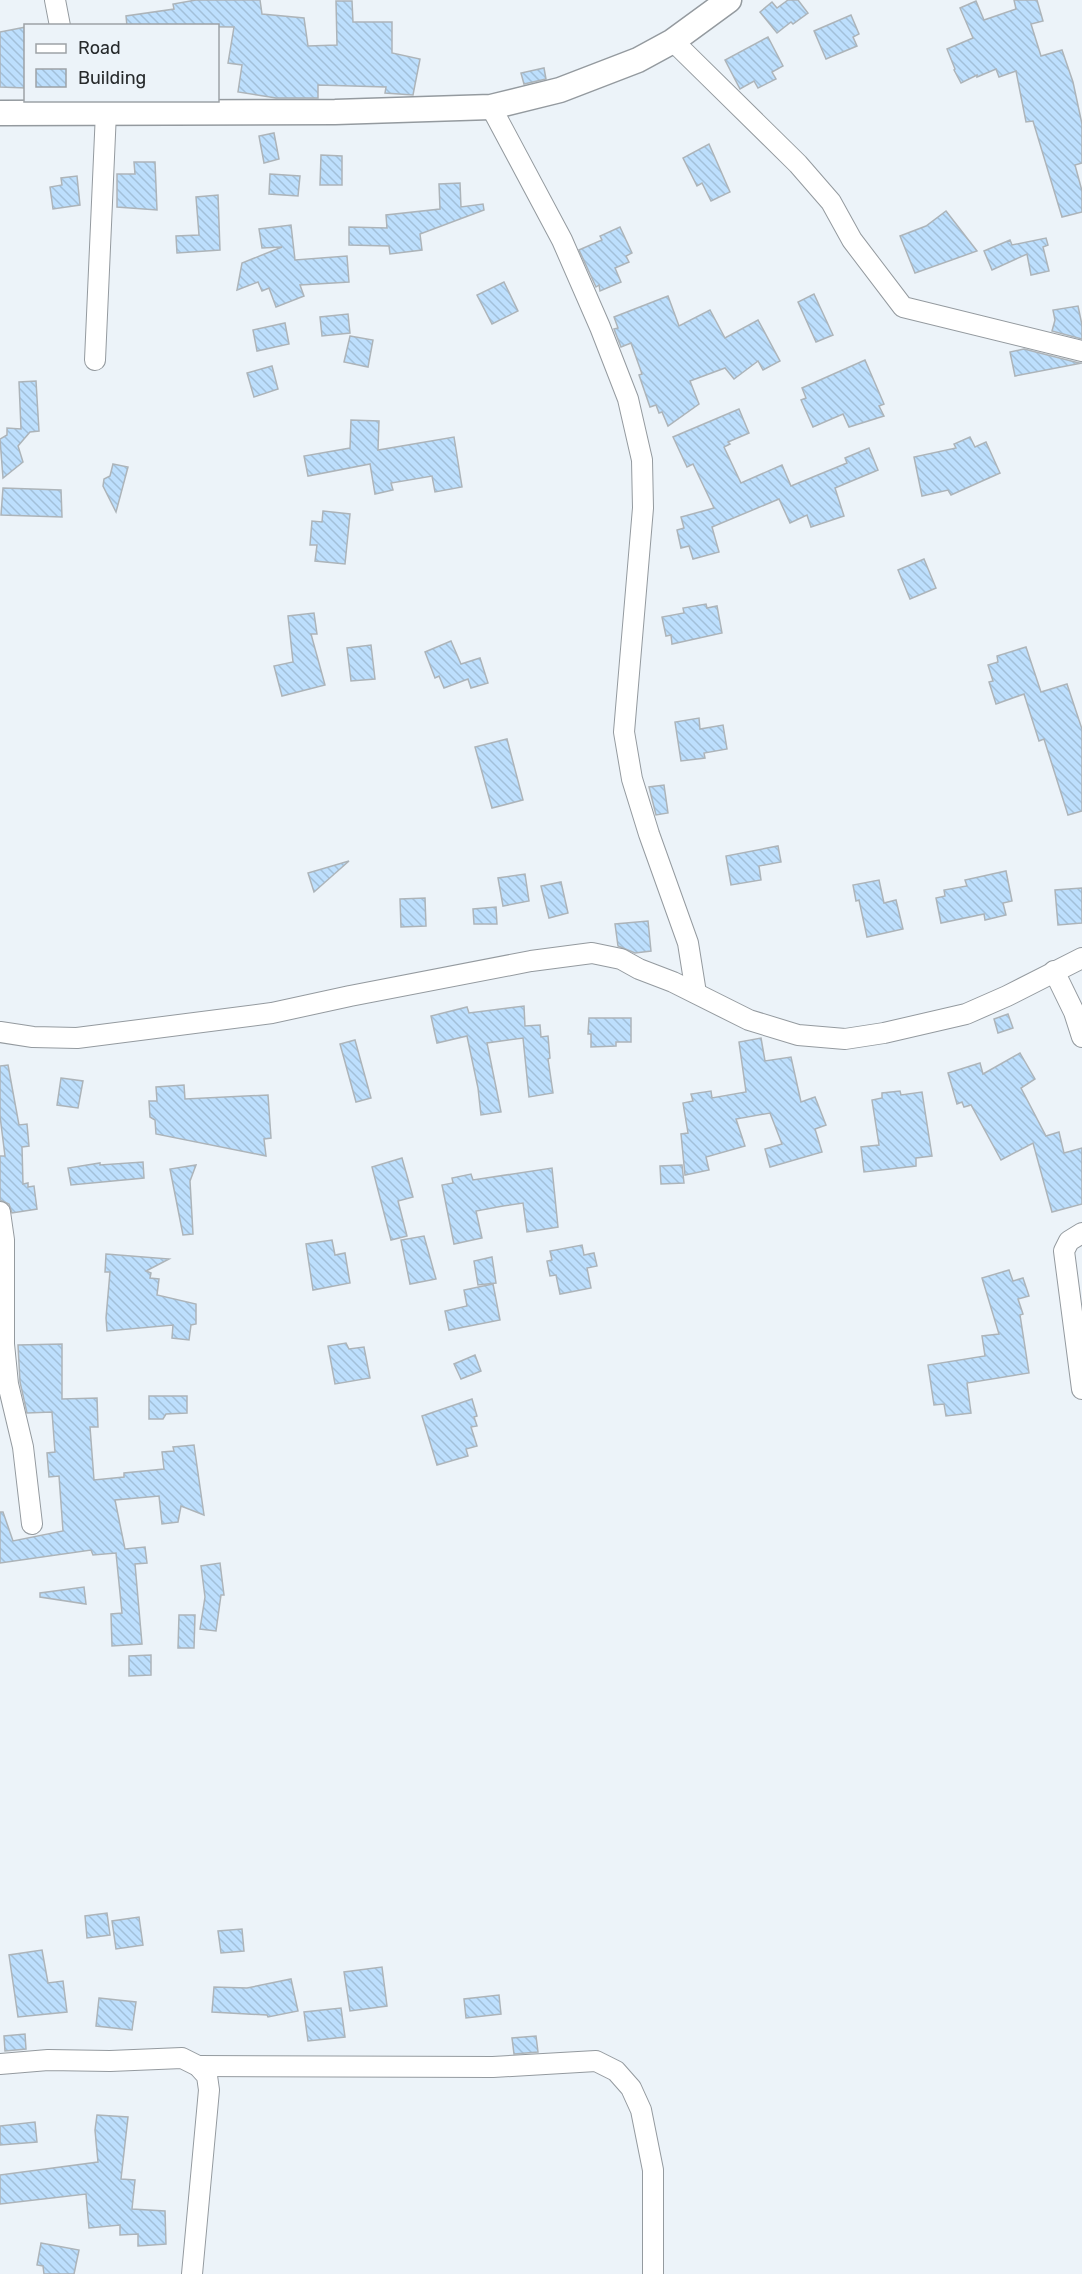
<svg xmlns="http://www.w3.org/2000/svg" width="1082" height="2274" viewBox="0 0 1082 2274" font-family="Rubik,sans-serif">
  <defs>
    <pattern id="building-back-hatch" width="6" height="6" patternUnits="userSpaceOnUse" patternTransform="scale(1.5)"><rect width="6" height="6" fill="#bddffd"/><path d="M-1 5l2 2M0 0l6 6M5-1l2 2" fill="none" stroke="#a2c0d9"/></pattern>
  </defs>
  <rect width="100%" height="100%" fill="#ecf3f9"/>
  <!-- building -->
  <g fill="url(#building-back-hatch)" stroke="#adb4b9" stroke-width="1.5">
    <polygon points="196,0 260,0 262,14 304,18 308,46 337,45 336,1 352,1 353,22 392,22 392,53 420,59 413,95 385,93 386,87 318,85 318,98 276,98 238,92 242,65 228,63 234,27 127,26 126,16 174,9 173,4"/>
    <polygon points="788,0 798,0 808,13 793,24 791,22 777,33 760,12 772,2 777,8"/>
    <polygon points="1014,0 1037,0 1043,21 1031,24 1041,56 1062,50 1073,82 1082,124 1082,163 1075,165 1082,191 1082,212 1062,217 1033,121 1026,122 1016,71 999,77 996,69 977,77 977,75 961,83 954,70 955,69 947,49 973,38 960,8 976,1 984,20 1016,9"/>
    <polygon points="851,15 859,34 853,37 857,46 826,59 814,31"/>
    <polygon points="26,27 26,88 0,87 0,32"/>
    <polygon points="768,37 783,66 772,72 776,79 758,88 754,81 740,89 725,60"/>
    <polygon points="544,68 546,79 524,84 521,73"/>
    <polygon points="274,133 279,159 264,163 259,136"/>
    <polygon points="709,144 730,192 711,201 702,183 697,186 683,158"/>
    <polygon points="321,155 342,156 342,185 320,185"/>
    <polygon points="134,162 155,162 157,210 117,207 117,174 135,174"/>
    <polygon points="270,174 300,176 298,196 269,194"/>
    <polygon points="77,176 80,205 53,209 50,187 62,185 61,178"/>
    <polygon points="460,183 461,207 483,204 484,210 420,234 422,250 390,254 389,246 349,245 349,227 387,228 386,215 440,209 439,184"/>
    <polygon points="218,195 220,250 177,253 176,236 199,235 196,197"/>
    <polygon points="946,211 977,251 915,273 900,236 926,226"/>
    <polygon points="291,225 295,260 347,256 349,282 300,285 304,296 276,307 269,288 262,291 258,282 237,290 242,263 282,247 262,248 259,229"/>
    <polygon points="620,227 632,253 626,256 629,262 615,268 621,282 600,291 599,285 596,287 579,250 602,240 600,236"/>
    <polygon points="1046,238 1048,245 1043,247 1049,271 1031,275 1027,254 992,270 984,251 1010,240 1012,245"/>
    <polygon points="504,282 518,311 492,324 477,295"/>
    <polygon points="814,294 833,335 816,342 798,302"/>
    <polygon points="668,296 679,326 710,310 725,338 758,320 780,361 763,370 758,361 734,379 725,368 690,381 699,404 668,426 662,412 659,413 656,405 650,407 639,375 642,374 631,343 621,347 614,329 618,328 614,317"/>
    <polygon points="1078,306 1082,325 1082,339 1052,331 1055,320 1053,310"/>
    <polygon points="348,314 350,333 322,336 320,317"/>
    <polygon points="285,323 289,344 257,351 253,330"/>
    <polygon points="350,336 373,340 368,367 344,362"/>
    <polygon points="1024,349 1079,363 1082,363 1015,376 1010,352"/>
    <polygon points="865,360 884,404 879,406 884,416 849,427 843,414 813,427 801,400 806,398 802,388"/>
    <polygon points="272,366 278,389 254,397 247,373"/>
    <polygon points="36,381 39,431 30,432 18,446 23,462 3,478 0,439 7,435 7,428 21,429 19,382"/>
    <polygon points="739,409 749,433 728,442 730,444 724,447 741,483 782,465 791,486 847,463 845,458 869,448 878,470 835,488 844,516 811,527 807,515 790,523 779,499 712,527 719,552 693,559 689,546 681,548 677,530 684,528 681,517 714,508 693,464 687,467 673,437"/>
    <polygon points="351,420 379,421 378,450 454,437 462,487 435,492 432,476 391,483 393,490 375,494 370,464 308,476 304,456 350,448"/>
    <polygon points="970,437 975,447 986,442 1000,473 951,495 948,490 922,496 914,457 956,448 954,444"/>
    <polygon points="113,464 128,467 116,512 103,486 104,479 110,476"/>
    <polygon points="3,488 61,490 62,517 1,515"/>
    <polygon points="323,511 350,514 345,564 315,561 317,545 310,545 312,521 322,522"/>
    <polygon points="924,559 936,588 910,599 898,570"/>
    <polygon points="706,604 707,608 717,606 722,633 672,644 671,635 666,636 662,617 684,613 683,608"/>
    <polygon points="314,613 317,634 311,634 325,685 282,696 274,666 293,662 288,616"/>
    <polygon points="451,641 461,664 480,658 488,683 471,688 468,679 444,688 439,676 435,678 425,652"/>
    <polygon points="371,645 375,679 351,681 347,648"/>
    <polygon points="1026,647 1041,692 1067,684 1082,729 1082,811 1068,815 1044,739 1039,741 1024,694 996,704 989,682 993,681 988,665 998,662 997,656"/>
    <polygon points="699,718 700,729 723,725 727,749 704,753 705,758 681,761 675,722"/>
    <polygon points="507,739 523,800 492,808 475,747"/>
    <polygon points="664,785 668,813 656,815 649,787"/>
    <polygon points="778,846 781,862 759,866 761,880 731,885 726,856"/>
    <polygon points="349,861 314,892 308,873"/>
    <polygon points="1006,871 1012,901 1003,903 1006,915 985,920 984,914 941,923 936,898 945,896 944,890 967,886 965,880"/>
    <polygon points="525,874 529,901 503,906 498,878"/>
    <polygon points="879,880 884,903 896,900 903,929 867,937 859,900 856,901 853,885"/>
    <polygon points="561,882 568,913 549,918 541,886"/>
    <polygon points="1082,888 1082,923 1058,925 1055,890"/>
    <polygon points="425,898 426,926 401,927 400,899"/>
    <polygon points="496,907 497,924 474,924 473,909"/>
    <polygon points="648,921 651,951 635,953 618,946 615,924"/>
    <polygon points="524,1006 525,1026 540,1025 541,1037 548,1036 550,1058 548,1059 553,1093 529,1097 523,1038 487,1043 501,1112 481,1115 478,1088 467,1036 437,1043 431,1016 467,1007 469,1013"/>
    <polygon points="1008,1014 1013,1028 998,1033 994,1019"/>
    <polygon points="589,1018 631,1018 631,1042 616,1042 616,1046 591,1047 591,1034 588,1034"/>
    <polygon points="761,1038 765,1061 791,1057 801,1102 815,1097 826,1125 815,1129 822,1152 770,1167 765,1149 782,1144 770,1113 736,1119 745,1146 706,1157 709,1170 685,1175 681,1134 688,1133 683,1103 693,1101 691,1094 711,1091 712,1098 746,1092 739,1042"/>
    <polygon points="355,1040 371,1098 356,1102 340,1044"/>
    <polygon points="1020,1053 1035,1079 1021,1088 1046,1136 1059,1132 1064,1153 1082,1148 1082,1204 1052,1212 1033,1143 1001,1160 971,1105 964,1107 962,1102 957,1104 948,1073 980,1063 983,1074"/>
    <polygon points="8,1065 19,1125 27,1124 29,1146 22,1147 23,1184 28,1183 28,1187 34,1186 37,1209 12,1213 9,1204 0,1200 0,1156 5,1156 0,1116 0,1066"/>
    <polygon points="61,1078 83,1081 78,1108 57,1105"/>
    <polygon points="184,1085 185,1099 268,1095 271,1138 264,1139 266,1156 156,1134 155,1120 150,1117 149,1101 157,1101 156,1087"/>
    <polygon points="900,1091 901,1095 922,1092 932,1156 916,1158 916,1166 864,1172 861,1147 879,1145 872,1100 882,1098 882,1093"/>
    <polygon points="402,1158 413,1197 398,1201 407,1236 391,1240 372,1167"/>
    <polygon points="143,1162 144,1178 71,1185 68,1168 100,1163 100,1165"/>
    <polygon points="196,1165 190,1181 193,1234 183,1235 170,1169"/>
    <polygon points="682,1165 684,1183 661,1184 660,1166"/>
    <polygon points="552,1168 558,1227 527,1232 523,1203 503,1206 476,1211 482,1238 454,1244 442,1185 453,1183 452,1178 471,1174 473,1180"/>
    <polygon points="424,1236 436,1279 410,1284 401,1240"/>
    <polygon points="332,1240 335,1255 345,1253 350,1283 313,1290 306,1244"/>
    <polygon points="582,1245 584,1255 594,1253 597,1266 587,1268 591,1288 560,1294 556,1275 550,1276 547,1261 552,1260 550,1251"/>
    <polygon points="106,1254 169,1259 146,1271 151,1273 150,1278 159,1279 157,1295 196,1304 196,1324 191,1325 189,1340 172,1338 173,1325 107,1331 106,1318 110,1272 105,1272"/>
    <polygon points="492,1257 496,1283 478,1285 474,1261"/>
    <polygon points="1009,1270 1013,1281 1023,1278 1029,1296 1018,1299 1023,1314 1020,1315 1029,1373 967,1383 971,1413 946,1416 944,1404 934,1405 928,1365 985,1356 982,1336 999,1334 982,1278"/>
    <polygon points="493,1284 500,1320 449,1330 445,1311 467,1306 464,1290"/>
    <polygon points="346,1343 349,1349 364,1347 370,1378 335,1384 328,1346"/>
    <polygon points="62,1344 62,1399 97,1398 98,1427 90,1427 94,1480 124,1477 124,1473 164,1469 162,1452 174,1451 173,1447 194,1445 204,1515 181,1506 178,1522 162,1524 159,1496 115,1500 125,1549 145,1547 147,1563 135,1564 142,1644 112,1646 111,1614 122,1613 116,1553 93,1555 91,1550 0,1563 0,1512 3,1512 13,1541 63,1531 59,1476 49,1477 47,1453 55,1452 52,1412 27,1413 20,1382 18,1345"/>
    <polygon points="475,1355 481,1371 461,1379 454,1364"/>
    <polygon points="149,1396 187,1396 187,1413 166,1414 163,1419 149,1419"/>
    <polygon points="472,1399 477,1416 474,1417 477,1426 471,1427 477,1446 466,1449 468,1456 437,1465 422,1416"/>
    <polygon points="220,1563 224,1595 221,1595 216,1631 200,1629 205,1597 201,1566"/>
    <polygon points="84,1587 86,1604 40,1597 40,1593"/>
    <polygon points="179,1615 195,1615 194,1648 178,1648"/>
    <polygon points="151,1655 151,1675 129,1676 129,1656"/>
    <polygon points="107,1913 110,1935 87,1938 85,1916"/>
    <polygon points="139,1917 143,1945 116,1949 112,1921"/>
    <polygon points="242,1929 244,1951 221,1953 218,1931"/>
    <polygon points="42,1950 48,1983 63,1981 67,2012 18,2017 9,1955"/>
    <polygon points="382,1967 387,2006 350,2011 344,1972"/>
    <polygon points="291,1979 298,2011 268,2017 267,2015 212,2012 214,1987 247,1988"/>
    <polygon points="499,1995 501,2014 466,2018 464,1999"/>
    <polygon points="99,1998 136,2002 132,2030 96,2026"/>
    <polygon points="341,2008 345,2037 308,2041 304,2012"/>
    <polygon points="25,2034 26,2049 5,2051 4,2036"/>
    <polygon points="536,2036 538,2052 514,2054 512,2038"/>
    <polygon points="97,2115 128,2117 121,2179 135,2180 132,2209 165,2211 166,2244 138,2246 138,2234 120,2235 120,2225 89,2228 86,2194 0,2204 0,2175 98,2162 95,2130"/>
    <polygon points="35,2122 37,2142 0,2145 0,2126"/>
    <polygon points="41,2243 79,2250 74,2274 44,2274 43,2266 37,2265"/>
  </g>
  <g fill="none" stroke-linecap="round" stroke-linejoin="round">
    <defs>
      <g id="minor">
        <polyline points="55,0 60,26"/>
        <polyline points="673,41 798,164 831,202 852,240 903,307 1082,351"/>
        <polyline points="491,107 562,240 600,327 628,399 642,460 643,508 624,732 632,779 649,834 688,943 696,993"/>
        <polyline points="95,360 106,112"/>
        <polyline points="1054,971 1074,1012 1082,1037"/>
        <polyline points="0,1032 33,1037 77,1038 272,1013 350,996 531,961 592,953 621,959 639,969 673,982 749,1020 798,1035 845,1039 884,1033 966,1014 1007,996 1082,958"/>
        <polyline points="0,1212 4,1240 4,1344 8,1384 23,1447 32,1524"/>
        <polyline points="1082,1233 1069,1241 1064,1251 1082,1389"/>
        <polyline points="0,2064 48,2060 110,2061 182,2058 198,2066 207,2076 209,2090 192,2274"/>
        <polyline points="198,2066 493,2067 596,2061 616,2071 631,2088 641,2110 653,2170 653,2274"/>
      </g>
      <polyline id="tertiary" points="0,113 335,112 491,107 560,90 638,60 673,41 729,0"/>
    </defs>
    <!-- minor casing -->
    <use href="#minor" stroke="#949a9f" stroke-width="22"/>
    <!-- tertiary casing -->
    <use href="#tertiary" stroke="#949a9f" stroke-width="27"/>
    <!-- minor -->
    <use href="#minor" stroke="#fff" stroke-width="20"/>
    <!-- tertiary -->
    <use href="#tertiary" stroke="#fff" stroke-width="24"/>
  </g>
  <!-- legend -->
  <rect x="24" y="24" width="195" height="78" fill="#ecf3f9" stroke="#9da3a7" stroke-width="1.5"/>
  <rect x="36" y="44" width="30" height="9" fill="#ffffff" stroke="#9da3a7" stroke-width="1.5"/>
  <text x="78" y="54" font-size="18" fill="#272a2c">Road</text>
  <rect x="36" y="69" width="30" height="18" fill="url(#building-back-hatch)" stroke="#9da3a7" stroke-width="1.5"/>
  <text x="78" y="84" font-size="18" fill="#272a2c">Building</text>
</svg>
